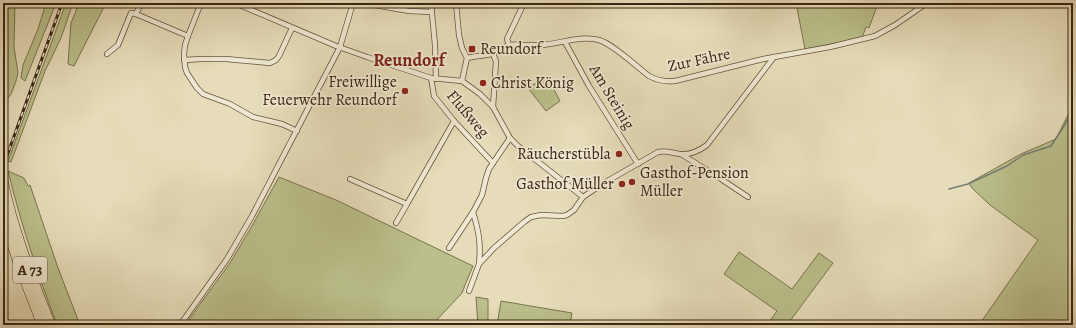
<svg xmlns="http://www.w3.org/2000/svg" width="1076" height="328" viewBox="0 0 1076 328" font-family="Alegreya,serif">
  <rect width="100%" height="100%" fill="#e6dcb9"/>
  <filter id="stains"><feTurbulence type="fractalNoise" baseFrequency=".005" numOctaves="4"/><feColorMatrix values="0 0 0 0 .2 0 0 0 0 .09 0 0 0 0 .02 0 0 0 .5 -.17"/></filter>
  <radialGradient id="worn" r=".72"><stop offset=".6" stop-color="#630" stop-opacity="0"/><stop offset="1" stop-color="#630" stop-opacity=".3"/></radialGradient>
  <!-- green -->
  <g fill="#babf8b" stroke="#7a724f">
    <polygon points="3,3 15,3 14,47 18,73 16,81 11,94 7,99 4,115 3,115"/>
    <polygon points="46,3 56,3 25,81 21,78 23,65 38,29"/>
    <polygon points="66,3 73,3 61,38 45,71 11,162 8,161"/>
    <polygon points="79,3 106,3 74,66 68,64 71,23"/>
    <polygon points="796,3 878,3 869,28 866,27 862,38 805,49"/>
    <polygon points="547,76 560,101 546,111 528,88"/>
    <polygon points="1073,105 1073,325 979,325 1038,240 990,205 972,188 969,183 1021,154 1056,139"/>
    <path d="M8 171 24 178 28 186 30 185 58 268 80 325H57C38 275 21 224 8 171Z"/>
    <polygon points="279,177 336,200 473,266 465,285 462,293 432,325 185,325 230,263 252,226"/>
    <polygon points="739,252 792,289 819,253 833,263 787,325 767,325 777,311 724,274"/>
    <polygon points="476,297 488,299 488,325 478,325"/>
    <polygon points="501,301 572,313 570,325 497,325"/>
  </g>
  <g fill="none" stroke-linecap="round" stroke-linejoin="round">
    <!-- stream -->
    <polyline stroke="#737e75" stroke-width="1.5" points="949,189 968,184 1007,166 1023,155 1051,146 1073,112"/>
    <defs>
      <g id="street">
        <polyline points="141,3 136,14 188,36"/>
        <polyline points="201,3 188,36 185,45 184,54 185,67 187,73 197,88 203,94 230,104 253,117 282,124 297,131"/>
        <polyline points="235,3 336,46 367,57 431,78 462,81 480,94 493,107 510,138 518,146 583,197"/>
        <polyline points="363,3 409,11 432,12"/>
        <polyline points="431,3 435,45 436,79"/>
        <polyline points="456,3 459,35 462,48 467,58 462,81"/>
        <polyline points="565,42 589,86 638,164"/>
        <polyline points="509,45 507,39 524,3"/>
        <polyline points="107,54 118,45 131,13 136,14"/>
        <path d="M467 58C475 56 483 56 491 54 498 53 503 46 510 45 516 44 521 45 526 45 531 45 536 45 541 45 560 44 580 35 599 40 613 44 637 67 649 76 658 81 665 82 675 81L763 59 830 47 875 36 895 25 927 3"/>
        <polyline points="184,60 201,59 226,59 270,63 276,60 279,56 292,28"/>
        <polyline points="431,78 434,96 454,121 493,163"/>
        <polyline points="493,107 496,61 493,54"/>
        <polyline points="681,154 721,179 748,197"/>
        <polyline points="350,179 407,204 454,121"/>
        <path d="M473 212C479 232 481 244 479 264"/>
        <polyline points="396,223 407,204"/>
        <polyline points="449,248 473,212 482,195 486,178 489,169 510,138"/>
        <path d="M469 291 479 264 494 248 524 222 531 217 541 215 563 216 567 215 574 210 583 197 604 183 658 152C666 150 672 153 680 154 690 155 699 151 707 145L774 57"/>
        <polyline points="180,325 227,259 252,216 340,47 353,3"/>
      </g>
      <g id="highway">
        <path d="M3 180C13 229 32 278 51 325"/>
        <polyline points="3,216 19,266 42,325"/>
      </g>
    </defs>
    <!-- street casing -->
    <use href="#street" stroke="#66523c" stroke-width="6"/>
    <!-- highway casing -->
    <use href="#highway" stroke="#3b2413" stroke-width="10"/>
    <!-- street -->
    <use href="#street" stroke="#efe8d2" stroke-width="4.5"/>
    <!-- highway -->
    <use href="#highway" stroke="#e6dcb9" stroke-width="9"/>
    <defs>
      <polyline id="rail" points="3,167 62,3"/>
    </defs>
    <!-- rail casing -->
    <use href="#rail" stroke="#3b2413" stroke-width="3"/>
    <!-- rail -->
    <use href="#rail" stroke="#efe8d2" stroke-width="1.5" stroke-dasharray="4.5" stroke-linecap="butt"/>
  </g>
  <!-- markers -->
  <g fill="#8f2418" stroke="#efe8d2" stroke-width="1.5">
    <rect x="468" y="45" width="8" height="8" rx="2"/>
    <circle cx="483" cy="83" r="4"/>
    <circle cx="405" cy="91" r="4"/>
    <circle cx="619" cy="154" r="4"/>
    <circle cx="632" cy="182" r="4"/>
    <circle cx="622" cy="184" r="4"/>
  </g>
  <g text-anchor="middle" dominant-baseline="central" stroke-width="3.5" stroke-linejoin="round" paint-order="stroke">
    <!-- shield labels -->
    <rect fill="#efe8d2" stroke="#715f4c" stroke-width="1" x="13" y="257" width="34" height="26" rx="3"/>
    <g font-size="15" font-weight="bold" fill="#3b2413">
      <text x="30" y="270">A 73</text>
    </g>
    <!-- poi labels -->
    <g font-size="16" fill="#3b2413" stroke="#efe8d2" text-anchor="start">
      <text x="480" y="49">Reundorf</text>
      <text x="397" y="82" text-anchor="end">Freiwillige<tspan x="397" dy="18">Feuerwehr Reundorf</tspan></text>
      <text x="491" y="83">Christ König</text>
      <text x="611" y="154" text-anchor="end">Räucherstübla</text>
      <text x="640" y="173">Gasthof-Pension<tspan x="640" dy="18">Müller</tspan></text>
      <text x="614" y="184" text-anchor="end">Gasthof Müller</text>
    </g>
    <!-- street labels -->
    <g font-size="16" fill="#3b2413" stroke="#efe8d2">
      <text transform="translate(699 60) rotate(-12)">Zur Fähre</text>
      <text transform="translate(612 97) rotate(59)">Am Steinig</text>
      <text transform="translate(468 114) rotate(50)">Flußweg</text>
    </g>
    <!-- quarter labels -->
    <g font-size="18" font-weight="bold" fill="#7a1f14" stroke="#efe8d2">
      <text x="409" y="60">Reundorf</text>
    </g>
  </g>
  <!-- margin -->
  <rect width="1076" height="328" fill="none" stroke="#e6dcb9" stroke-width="16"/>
  <rect x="4" y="4" width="1068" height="320" fill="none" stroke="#3b2413" stroke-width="2"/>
  <rect x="8" y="8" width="1060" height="312" fill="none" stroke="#3b2413"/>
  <rect width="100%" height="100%" filter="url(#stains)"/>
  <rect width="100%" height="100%" fill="url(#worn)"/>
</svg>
